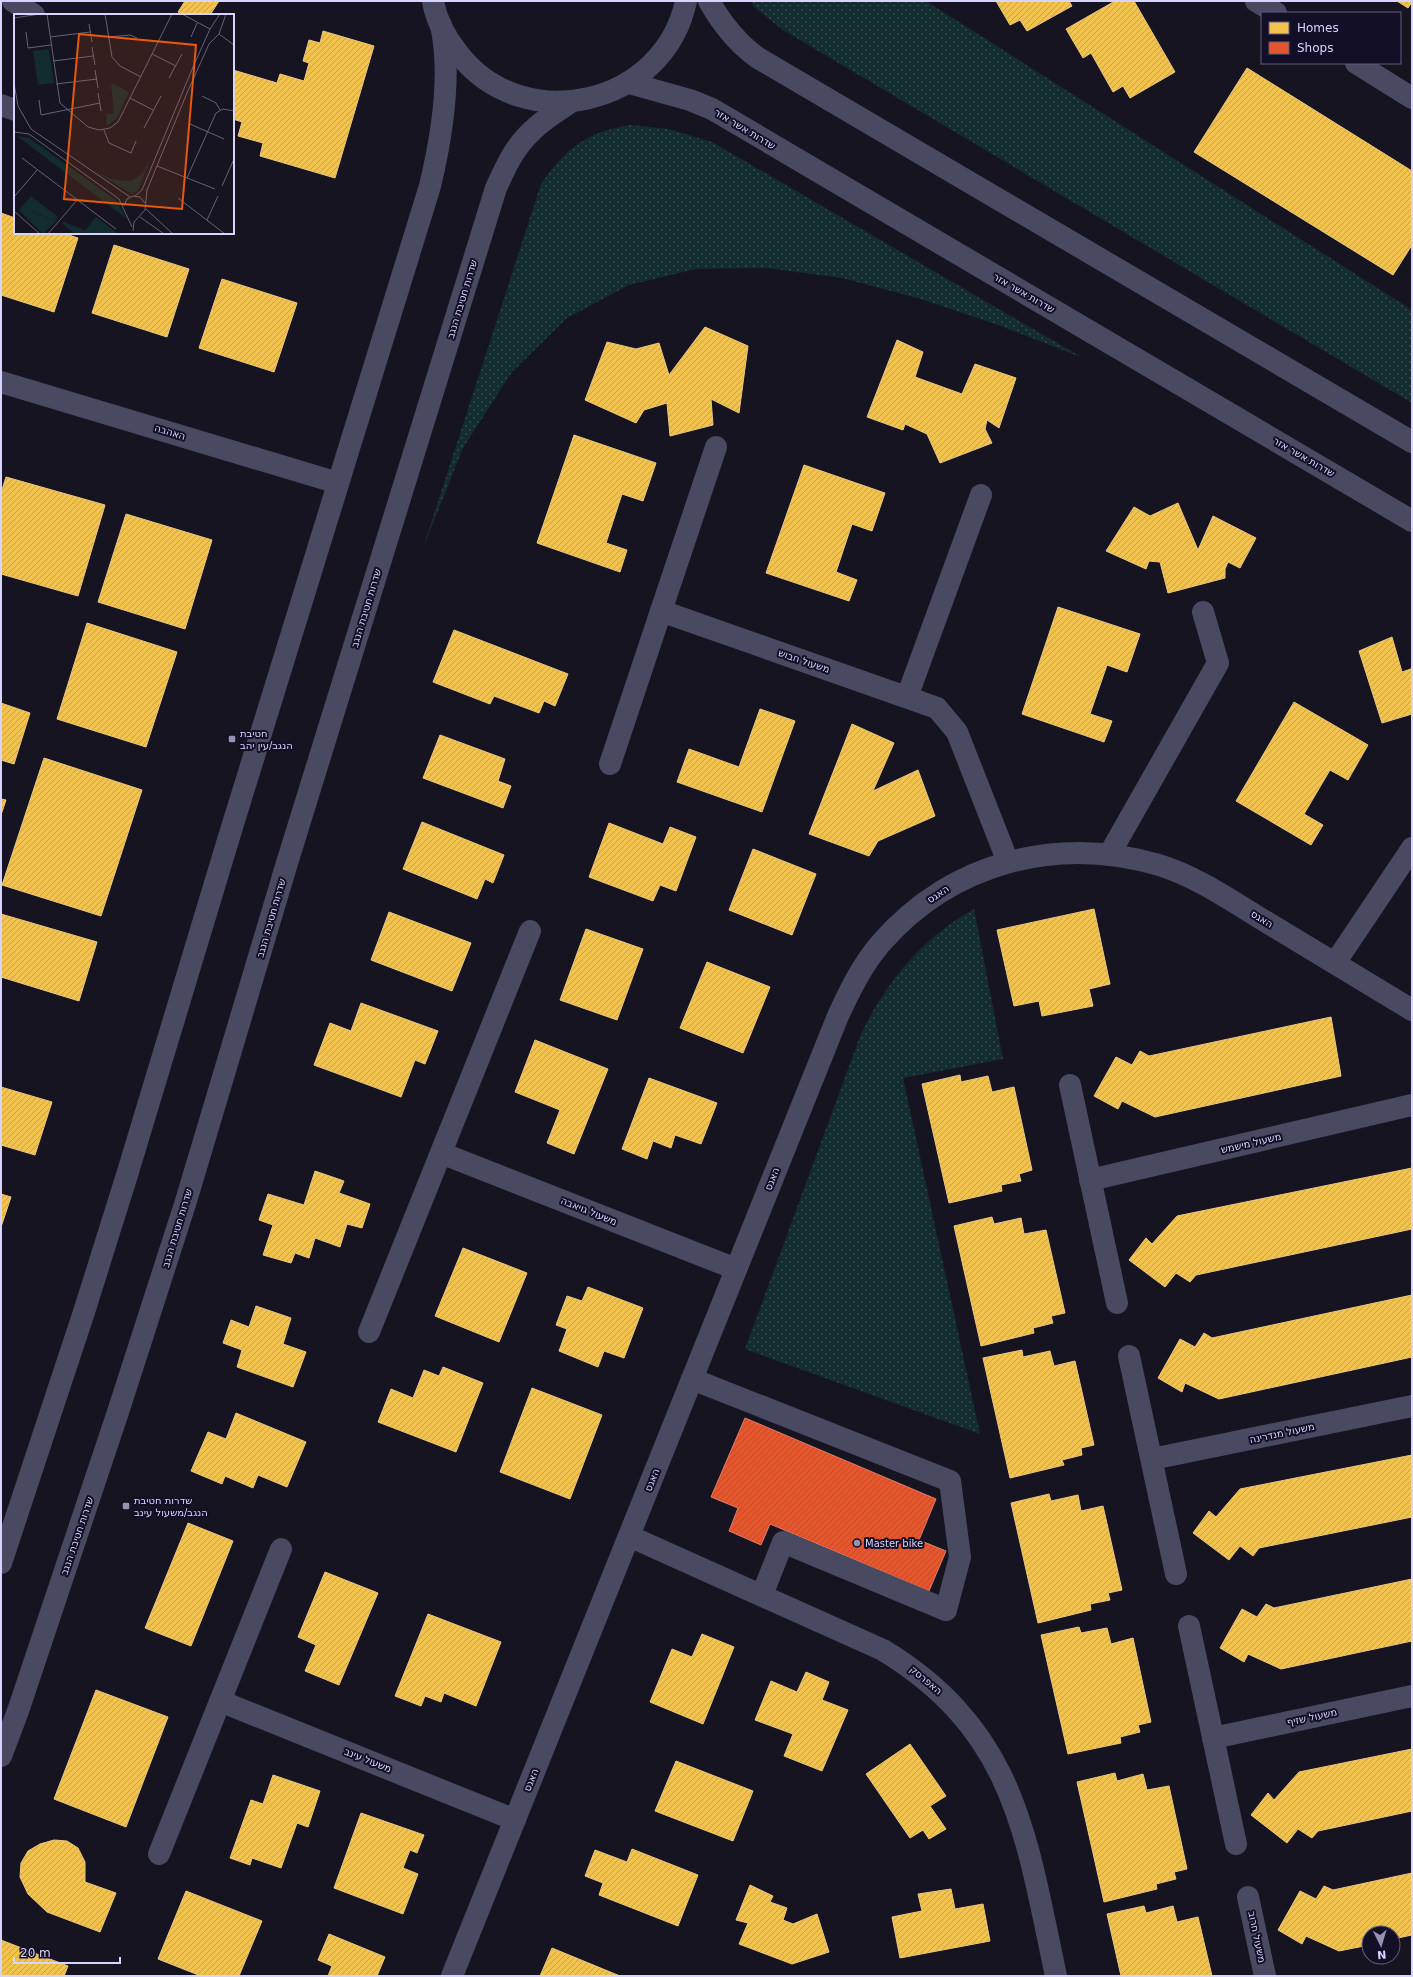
<svg xmlns="http://www.w3.org/2000/svg" width="1413" height="1977" viewBox="0 0 1413 1977" font-family="'DejaVu Sans',Heebo,sans-serif">
  <defs>
    <pattern id="park-dots" width="8" height="8" patternUnits="userSpaceOnUse"><rect width="8" height="8" fill="#132c2d"/><path d="M2 2h.1M6 6h.1" fill="none" stroke="#354a4c" stroke-width="1.8" stroke-linecap="round"/></pattern>
    <pattern id="homes-hatch" width="6" height="6" patternUnits="userSpaceOnUse"><rect width="6" height="6" fill="#f2c14e"/><path d="M-1 1l2-2M0 6l6-6M5 7l2-2" fill="none" stroke="#c6a14e"/></pattern>
    <pattern id="shops-hatch" width="6" height="6" patternUnits="userSpaceOnUse"><rect width="6" height="6" fill="#e4572e"/><path d="M-1 1l2-2M0 6l6-6M5 7l2-2" fill="none" stroke="#b35037"/></pattern>
  </defs>
  <rect width="100%" height="100%" fill="#161421"/>
  <!-- park -->
  <g fill="url(#park-dots)">
    <polygon points="751,1 926,1 1412,310 1412,403 783,30 754,7"/>
    <path d="M630 125 669 129 712 142 1083 358 1001 326 921 299 842 278 767 268 696 269 629 285 567 318 512 372 463 448 423 548 541 184C566 148 587 132 630 125Z"/>
    <path d="M974 909 1003 1059 903 1078 980 1434 745 1349 861 1034C887 981 922 938 974 909Z"/>
  </g>
  <!-- homes -->
  <g fill="url(#homes-hatch)" stroke="#eac783">
    <polygon points="185,1 219,1 210,15 183,15 178,12"/>
    <polygon points="996,1 1069,1 1072,6 1027,31 1020,20 1010,25"/>
    <polygon points="1115,1 1134,1 1175,72 1130,98 1123,86 1113,92 1091,53 1083,58 1066,29"/>
    <polygon points="1397,1 1412,1 1412,2 1408,8"/>
    <polygon points="323,31 374,46 335,178 260,156 263,143 238,136 242,122 233,119 233,70 277,83 280,74 304,81 309,63 303,61 309,40 320,43"/>
    <polygon points="1247,68 1412,171 1412,245 1393,275 1194,152"/>
    <polygon points="1,213 15,218 15,233 63,233 78,238 54,312 1,295"/>
    <polygon points="114,245 189,269 167,337 92,313"/>
    <polygon points="222,279 297,303 274,372 199,348"/>
    <polygon points="705,327 748,346 739,413 711,399 713,425 670,436 667,403 644,410 636,423 585,400 607,342 636,349 659,343 669,375"/>
    <polygon points="897,340 923,352 915,377 962,394 975,364 1016,378 999,428 987,420 985,429 992,443 940,463 927,434 905,424 903,430 867,417"/>
    <polygon points="574,435 656,463 643,501 622,494 606,543 627,550 620,572 537,543"/>
    <polygon points="804,465 885,493 872,531 852,524 836,572 857,580 849,601 766,573"/>
    <polygon points="6,477 105,505 78,596 1,574 1,493"/>
    <polygon points="1178,503 1198,550 1213,516 1256,538 1240,568 1228,562 1225,569 1225,578 1168,593 1160,562 1149,561 1146,569 1106,551 1134,507 1150,516"/>
    <polygon points="126,514 212,540 185,629 98,602"/>
    <polygon points="1058,607 1140,634 1127,672 1107,665 1090,714 1112,721 1104,742 1022,714"/>
    <polygon points="87,623 177,652 146,747 57,719"/>
    <polygon points="454,630 568,674 555,706 544,701 539,713 494,696 490,704 433,682"/>
    <polygon points="1392,637 1402,672 1411,669 1412,665 1412,714 1382,723 1359,651"/>
    <polygon points="1294,702 1368,745 1348,780 1330,770 1304,814 1323,825 1311,845 1236,801"/>
    <polygon points="1,703 30,713 14,764 1,760"/>
    <polygon points="760,709 795,721 762,812 677,782 689,749 739,767"/>
    <polygon points="852,724 894,743 873,791 918,770 935,816 878,841 869,856 809,834"/>
    <polygon points="440,735 505,759 498,781 511,786 503,808 423,778"/>
    <polygon points="44,758 142,790 101,916 2,885"/>
    <polygon points="1,799 6,800 1,815"/>
    <polygon points="422,822 504,855 493,883 485,879 477,899 403,869"/>
    <polygon points="609,823 663,844 670,827 696,837 676,891 660,885 653,901 589,877"/>
    <polygon points="753,849 816,874 792,935 729,910"/>
    <polygon points="1094,909 1110,984 1089,989 1093,1006 1042,1016 1039,1001 1014,1006 997,930"/>
    <polygon points="389,912 471,943 452,991 371,960"/>
    <polygon points="1,914 97,942 79,1001 1,977"/>
    <polygon points="586,929 643,949 617,1020 560,1000"/>
    <polygon points="707,962 770,987 743,1053 680,1028"/>
    <polygon points="361,1003 438,1031 425,1064 415,1060 401,1097 314,1065 330,1023 351,1031"/>
    <polygon points="1331,1017 1341,1076 1155,1117 1122,1101 1118,1109 1094,1096 1116,1057 1132,1065 1140,1051 1149,1056"/>
    <polygon points="535,1040 608,1069 574,1154 547,1143 560,1110 515,1092"/>
    <polygon points="960,1075 961,1082 988,1076 992,1092 1014,1087 1032,1170 1019,1174 1021,1181 1001,1185 1002,1191 949,1203 922,1084"/>
    <polygon points="649,1078 717,1103 701,1144 675,1135 671,1148 653,1141 647,1159 622,1149"/>
    <polygon points="1,1087 52,1102 35,1155 1,1145"/>
    <polygon points="1412,1168 1412,1229 1196,1275 1190,1282 1176,1273 1165,1287 1129,1260 1146,1238 1152,1244 1177,1216"/>
    <polygon points="315,1171 344,1181 339,1193 370,1204 362,1228 347,1224 340,1247 315,1238 309,1258 295,1253 291,1263 263,1255 273,1225 259,1220 268,1194 304,1205"/>
    <polygon points="1,1194 11,1197 1,1227"/>
    <polygon points="992,1217 994,1224 1021,1218 1024,1234 1046,1230 1065,1313 1051,1316 1053,1323 1033,1328 1034,1333 981,1346 954,1226"/>
    <polygon points="463,1248 527,1273 499,1342 435,1316"/>
    <polygon points="588,1287 643,1308 624,1358 604,1351 598,1367 559,1351 567,1329 556,1325 567,1296 582,1301"/>
    <polygon points="1412,1295 1412,1357 1219,1399 1185,1383 1182,1392 1158,1378 1180,1339 1195,1347 1204,1333 1212,1338"/>
    <polygon points="256,1306 291,1318 283,1344 306,1352 293,1387 237,1367 242,1350 223,1343 231,1320 249,1327"/>
    <polygon points="1022,1350 1023,1357 1050,1351 1054,1366 1075,1361 1094,1445 1081,1448 1082,1455 1062,1460 1064,1465 1010,1478 983,1358"/>
    <polygon points="443,1367 483,1383 456,1452 378,1422 391,1389 413,1398 424,1370 439,1376"/>
    <polygon points="532,1388 602,1415 570,1499 500,1472"/>
    <polygon points="236,1413 306,1442 287,1487 258,1475 253,1488 225,1476 222,1484 191,1471 208,1432 226,1439"/>
    <polygon points="1412,1455 1412,1517 1259,1548 1253,1556 1240,1546 1229,1560 1193,1533 1209,1511 1216,1517 1240,1489"/>
    <polygon points="1049,1494 1051,1501 1078,1495 1081,1511 1103,1506 1122,1590 1108,1593 1110,1600 1090,1604 1091,1610 1038,1623 1011,1503"/>
    <polygon points="188,1523 233,1541 191,1646 145,1628"/>
    <polygon points="325,1572 378,1593 339,1685 305,1671 316,1645 298,1637"/>
    <polygon points="1412,1579 1412,1641 1281,1669 1248,1654 1244,1662 1220,1648 1242,1609 1257,1617 1266,1604 1274,1608"/>
    <polygon points="428,1614 501,1642 476,1706 444,1693 441,1702 425,1696 421,1706 395,1696"/>
    <polygon points="1079,1627 1081,1633 1107,1628 1111,1644 1133,1638 1151,1722 1138,1725 1140,1732 1120,1737 1121,1743 1068,1754 1041,1635"/>
    <polygon points="702,1634 734,1647 703,1724 650,1702 672,1649 692,1657"/>
    <polygon points="806,1672 829,1682 822,1700 848,1710 822,1771 784,1756 793,1734 755,1720 771,1681 797,1692"/>
    <polygon points="96,1690 168,1717 126,1827 54,1799"/>
    <polygon points="910,1744 946,1796 930,1806 946,1829 929,1839 923,1830 910,1838 866,1774"/>
    <polygon points="1412,1749 1412,1811 1318,1831 1312,1838 1298,1829 1287,1843 1251,1815 1268,1793 1274,1800 1299,1772"/>
    <polygon points="676,1761 753,1791 733,1841 655,1811"/>
    <polygon points="1115,1773 1117,1781 1143,1774 1147,1790 1169,1786 1187,1869 1174,1872 1176,1879 1156,1884 1157,1889 1104,1902 1077,1782"/>
    <polygon points="273,1775 320,1791 308,1827 297,1823 281,1868 252,1858 250,1865 230,1858 251,1800 263,1804"/>
    <polygon points="361,1813 424,1835 417,1853 410,1850 403,1868 418,1874 403,1914 334,1888"/>
    <polygon points="54,1840 67,1841 78,1848 85,1862 85,1882 116,1893 100,1932 47,1912 28,1894 20,1877 21,1863 28,1851 40,1844"/>
    <polygon points="632,1849 698,1875 678,1926 599,1895 603,1883 585,1876 595,1850 627,1862"/>
    <polygon points="1412,1873 1412,1935 1393,1939 1393,1933 1369,1933 1369,1945 1339,1951 1306,1936 1302,1944 1278,1930 1300,1891 1316,1899 1324,1886 1333,1890"/>
    <polygon points="750,1885 773,1896 770,1902 787,1908 783,1920 793,1924 817,1914 829,1952 792,1964 739,1944 748,1923 736,1920"/>
    <polygon points="951,1889 955,1909 983,1904 990,1941 900,1958 892,1917 922,1911 918,1894"/>
    <polygon points="186,1891 262,1921 239,1976 201,1976 158,1959"/>
    <polygon points="1144,1906 1146,1913 1173,1906 1177,1922 1198,1917 1212,1976 1121,1976 1107,1914"/>
    <polygon points="329,1934 385,1957 377,1976 328,1976 332,1966 318,1960"/>
    <polygon points="1,1940 68,1966 64,1976 1,1976"/>
    <polygon points="552,1948 620,1976 540,1976"/>
  </g>
  <!-- shops -->
  <polygon fill="url(#shops-hatch)" stroke="#e17c6d" points="745,1418 936,1499 919,1540 946,1551 929,1591 770,1524 761,1545 729,1531 738,1508 711,1497"/>
  <g fill="none" stroke-linecap="round" stroke-linejoin="round">
    <!-- minor -->
    <g stroke="#4a4962" stroke-width="22">
      <polyline points="13,1 34,15"/>
      <path d="M433 1C436 20 446 38 458 53 523 138 664 106 686 1"/>
      <path d="M709 1C722 24 737 43 758 58L1412 442"/>
      <polyline points="1256,1 1276,13"/>
      <polyline points="1356,63 1412,98"/>
      <polyline points="629,83 690,100 712,109 1412,521"/>
      <polyline points="1,105 15,110"/>
      <polyline points="1,382 338,483"/>
      <polyline points="661,611 716,447"/>
      <polyline points="907,697 981,495"/>
      <polyline points="610,764 661,611 937,708 957,732 1008,862"/>
      <polyline points="1109,855 1218,663 1203,612"/>
      <polyline points="1335,963 1412,848"/>
      <polyline points="1070,1085 1117,1303"/>
      <polyline points="441,1153 736,1269"/>
      <polyline points="1090,1180 1412,1105"/>
      <polyline points="369,1332 530,931"/>
      <polyline points="1129,1356 1176,1574"/>
      <polyline points="692,1379 950,1481 960,1557 946,1610 783,1542 762,1595"/>
      <polyline points="1152,1459 1412,1406"/>
      <path d="M629 1536 883 1650C1016 1731 1026 1836 1056 1976"/>
      <path d="M1 1563 84 1312 127 1175 229 837 430 186C442 136 452 75 441 25"/>
      <polyline points="1189,1626 1236,1844"/>
      <polyline points="220,1701 515,1820"/>
      <polyline points="1213,1738 1412,1696"/>
      <path d="M1 1756 18 1711 118 1412 186 1201 287 863 496 188C506 166 515 146 533 130 544 119 558 111 571 102"/>
      <polyline points="159,1854 281,1549"/>
      <polyline points="1248,1897 1265,1976"/>
      <path d="M452 1976 838 1016C850 990 862 965 881 943 952 862 1057 835 1159 865 1198 877 1233 902 1268 923 1316 952 1364 981 1412 1010"/>
    </g>
  </g>
  <!-- markers -->
  <g fill="#9591b1" stroke="#130f26" stroke-width="1.5">
    <rect x="228" y="735" width="8" height="8" rx="2"/>
    <rect x="122" y="1502" width="8" height="8" rx="2"/>
    <circle cx="857" cy="1543" r="4"/>
  </g>
  <g text-anchor="middle" dominant-baseline="central" stroke-width="4" stroke-linejoin="round" paint-order="stroke">
    <!-- street labels -->
    <g font-size="10" fill="#d9d4ff" stroke="#130f26">
      <text transform="translate(745 129) rotate(31)">שדרות אשר אזר</text>
      <text transform="translate(1024 293) rotate(30)">שדרות אשר אזר</text>
      <text transform="translate(462 299) rotate(-73)">שדרות חטיבת הנגב</text>
      <text transform="translate(170 432) rotate(17)">האהבה</text>
      <text transform="translate(1304 457) rotate(30)">שדרות אשר אזר</text>
      <text transform="translate(366 608) rotate(-73)">שדרות חטיבת הנגב</text>
      <text transform="translate(804 661) rotate(19)">משעול חבוש</text>
      <text transform="translate(938 894) rotate(-34)">האגס</text>
      <text transform="translate(271 918) rotate(-74)">שדרות חטיבת הנגב</text>
      <text transform="translate(1262 919) rotate(31)">האגס</text>
      <text transform="translate(1251 1143) rotate(-13)">משעול מישמש</text>
      <text transform="translate(772 1179) rotate(-68)">האגס</text>
      <text transform="translate(589 1211) rotate(22)">משעול גויאבה</text>
      <text transform="translate(177 1228) rotate(-73)">שדרות חטיבת הנגב</text>
      <text transform="translate(1282 1433) rotate(-12)">משעול מנדרינה</text>
      <text transform="translate(652 1480) rotate(-68)">האגס</text>
      <text transform="translate(77 1536) rotate(-71)">שדרות חטיבת הנגב</text>
      <text transform="translate(926 1680) rotate(40)">האפרסק</text>
      <text transform="translate(1312 1717) rotate(-12)">משעול שזיף</text>
      <text transform="translate(368 1760) rotate(22)">משעול עינב</text>
      <text transform="translate(531 1780) rotate(-68)">האגס</text>
      <text transform="translate(1257 1937) rotate(78)">משעול חרוב</text>
    </g>
    <!-- poi labels -->
    <g font-size="10" fill="#d9d4ff" stroke="#130f26" text-anchor="start">
      <text x="240" y="733">חטיבת<tspan x="240" dy="12">הנגב/עין יהב</tspan></text>
      <text x="134" y="1500">שדרות חטיבת<tspan x="134" dy="12">הנגב/משעול עינב</tspan></text>
      <text x="865" y="1543">Master bike</text>
    </g>
  </g>
  <!-- overview -->
  <g transform="translate(14 14)">
    <rect width="220" height="220" fill="#161421"/>
    <path d="M35 35 40 69 24 71 19 37ZM17 197 42 207 29 220 12 203ZM82 203 104 220H68Z" fill="#132c2d"/>
    <path d="M97 69 115 78 103 104 93 112 92 100 100 99ZM3 122 15 124 103 187 113 205ZM136 146 124 176 118 180 80 157 100 166 117 167 128 160ZM17 182 44 203 42 207 18 197 12 203 5 196ZM49 207 52 209 71 216 68 220H61L48 209Z" fill="#132c2d"/>
    <path fill="none" stroke="#64617a" stroke-width="1" d="M33 0 46 89 74 113 85 116 96 114 104 108 158 0M91 0 98 43 106 52 127 63M168 0 196 15M0 4 26 0M75 10 78 28M12 18 14 34 37 31M205 20 220 31M36 23 76 18M94 23 116 21 123 24M177 23 183 9M78 33 81 51M138 40 162 52M39 47 79 42M81 56 84 74M155 64 168 40M0 69 4 92 17 115 116 183M42 70 83 65M84 79 87 97M188 82 202 89 206 96M116 84 139 96M25 86 27 101 86 89M176 110 210 125M130 114 147 82M90 116 95 129 117 139 122 127M0 118 15 120 105 185 118 213M8 144 102 215M143 152 201 175M173 164 202 99 209 95 220 97M208 172 220 145M121 182 128 176 179 53 196 15 206 0M0 183 23 156M164 184 211 220M110 192 113 185 119 182 126 183 131 189M132 195 159 220M0 197 26 220M126 203 150 220M193 206 204 182M119 217 120 208 131 196 133 176 173 79 195 30 205 20 212 0M34 220 63 186"/>
    <path fill="#e8590c" fill-opacity="0.15" stroke="#e8590c" stroke-width="2" d="M65 20 182 31 168 195 50 185Z"/>
    <rect width="220" height="220" fill="none" stroke="#d9d4ff" stroke-width="2"/>
  </g>
  <!-- border -->
  <rect width="1413" height="1977" fill="none" stroke="#d9d4ff" stroke-width="4"/>
  <!-- legend -->
  <rect x="1261" y="12" width="140" height="52" fill="#130f26" stroke="#625e7d"/>
  <rect x="1269" y="22" width="20" height="12" fill="#f2c14e" stroke="#625e7d"/>
  <text x="1297" y="32" font-size="12" fill="#d9d4ff">Homes</text>
  <rect x="1269" y="42" width="20" height="12" fill="#e4572e" stroke="#625e7d"/>
  <text x="1297" y="52" font-size="12" fill="#d9d4ff">Shops</text>
  <!-- north arrow -->
  <g transform="translate(1381 1945) rotate(175)"><circle r="19" fill="#130f26" stroke="#625e7d"/>
  <path d="M0-3L7 15L0 10L-7 15Z" fill="#9591b1"/>
  <text y="-6" font-size="11" font-weight="bold" text-anchor="middle" fill="#d9d4ff">N</text>
  </g>
  <!-- scale -->
  <path d="M14 1957v6h106v-6" fill="none" stroke="#d9d4ff" stroke-width="2"/>
  <text x="20" y="1957" font-size="12" fill="#d9d4ff" stroke="#130f26" stroke-width="3" paint-order="stroke">20 m</text>
</svg>
